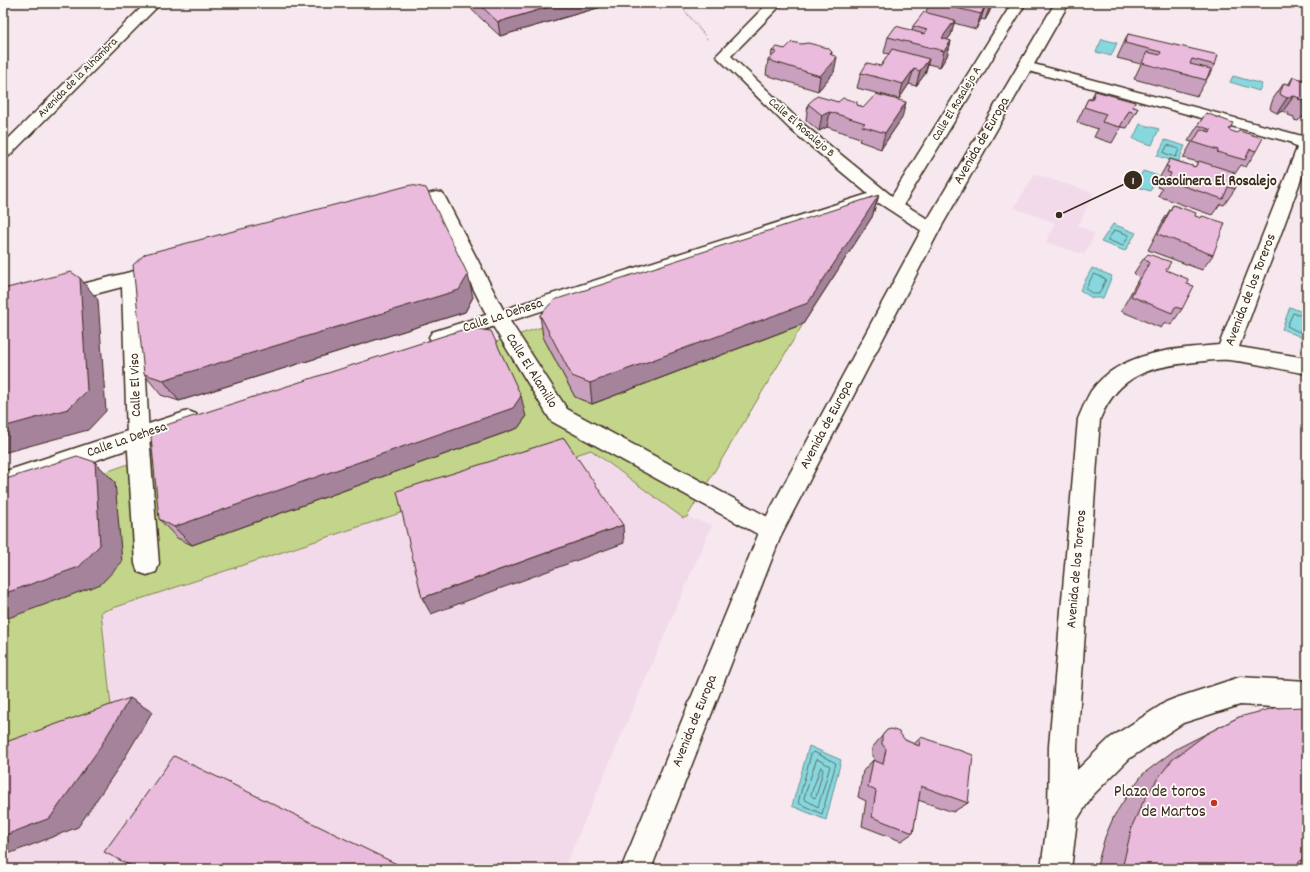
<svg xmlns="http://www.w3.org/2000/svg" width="1310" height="872" viewBox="0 0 1310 872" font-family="Dekko,sans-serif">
  <rect width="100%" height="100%" fill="#f7e8ef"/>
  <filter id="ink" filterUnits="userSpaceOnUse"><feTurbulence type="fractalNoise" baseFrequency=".025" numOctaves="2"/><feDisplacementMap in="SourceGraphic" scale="8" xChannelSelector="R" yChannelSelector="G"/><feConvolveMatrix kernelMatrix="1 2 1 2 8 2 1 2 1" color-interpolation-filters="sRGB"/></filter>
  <g filter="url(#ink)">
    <!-- built -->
    <g fill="#f3daea">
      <polygon points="1035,174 1094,193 1078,226 1095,233 1084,255 1046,242 1055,223 1014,208"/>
      <polygon points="591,450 683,518 687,517 712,525 564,869 3,869 3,765 113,725 101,612"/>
    </g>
    <!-- green -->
    <polygon fill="#c3d58a" stroke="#7f8054" points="557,322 543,337 575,397 592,404 803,324 687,517 683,518 591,450 101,612 113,725 3,765 3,620 97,475 180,446"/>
    <!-- water -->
    <g fill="#87d8de" stroke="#699291">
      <polygon points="1102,39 1117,43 1111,56 1096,52"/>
      <polygon points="1233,76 1262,84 1259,91 1230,82"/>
      <polygon points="1140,124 1159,129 1152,145 1133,139"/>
      <polygon points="1165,140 1185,146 1178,162 1157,156"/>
      <polygon points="1143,171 1158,176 1150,191 1135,186"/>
      <polygon points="1113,224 1136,233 1125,251 1101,242"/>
      <polygon points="1092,268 1112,276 1103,298 1092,298 1080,290"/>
      <polygon points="1290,307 1307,314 1307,325 1303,338 1282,329"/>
      <polygon points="809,746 841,760 826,820 792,806"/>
    </g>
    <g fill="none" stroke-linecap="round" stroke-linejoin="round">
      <!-- shore -->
      <g stroke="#59706b" stroke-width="1">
        <polygon points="1168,145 1179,149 1176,157 1164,153"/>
        <polygon points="1115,230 1129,235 1123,246 1108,240"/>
        <polygon points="1094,274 1106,279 1099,294 1093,294 1086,289"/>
        <polyline points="1307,317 1293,313 1287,326 1299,332 1303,327 1307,326"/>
        <polygon points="814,752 836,763 822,814 798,803 811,754"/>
        <polygon points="817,759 830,766 818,807 804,799"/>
        <polygon points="821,767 823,770 816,797 814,798 811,795"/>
      </g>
      <defs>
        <g id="pedestrian">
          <polygon points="436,192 442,193 445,197 506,315 567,409 779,523 783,530 779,537 771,541 763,537 551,421 488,318 431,204 402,212 396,210 393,206 396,202"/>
          <polygon points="162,264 169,265 171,270 169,275 141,282 149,436 159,564 156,572 147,575 138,572 135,564 127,436 122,287 3,318 3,304"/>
        </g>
        <g id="minor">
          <polygon points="768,3 783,3 731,56 802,123 892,196 1012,3 1026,3 904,204 937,225 940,229 937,233 931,235 925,233 879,203 864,206 446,342 439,344 432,342 429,337 432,332 868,194 790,129 716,56"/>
          <path d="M1026 62 1302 136 1307 140V163L1239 347 1307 358V374C1281 369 1255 363 1229 360 1218 359 1206 361 1195 362 1150 367 1119 374 1100 419L1077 746V770L1110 738 1166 702 1176 698 1240 677 1307 681V709L1240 705 1183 723 1130 758 1092 796 1077 820 1071 869H1041L1048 815 1049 746 1078 419C1082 410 1086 399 1091 391 1120 351 1174 349 1219 345L1297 148 1290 142 1021 69 1019 66 1021 63Z"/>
          <polygon points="188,411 196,414 199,420 196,426 3,492 3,472"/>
        </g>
        <polygon id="tertiary" points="146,3 161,3 9,156 3,158 3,144"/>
        <polygon id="secondary" points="1055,3 1069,3 940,229 782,533 651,869 621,869 763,523 922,229"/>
      </defs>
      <!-- pedestrian casing -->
      <use href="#pedestrian" stroke="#3b2a1e" stroke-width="3"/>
      <!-- minor casing -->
      <use href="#minor" stroke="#3b2a1e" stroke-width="3"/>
      <!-- tertiary casing -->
      <use href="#tertiary" stroke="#3b2a1e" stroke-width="3"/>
      <!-- secondary casing -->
      <use href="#secondary" stroke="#3b2a1e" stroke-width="3"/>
      <!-- path -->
      <g stroke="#3b2a1e" stroke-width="1.5" stroke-dasharray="0.5 2" stroke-linecap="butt">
        <polyline points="672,3 679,5"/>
        <polyline points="679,3 708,40"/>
      </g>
      <!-- pedestrian -->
      <use href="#pedestrian" fill="#fdfcf7" fill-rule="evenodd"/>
      <!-- minor -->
      <use href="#minor" fill="#fdfcf7" fill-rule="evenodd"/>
      <!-- tertiary -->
      <use href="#tertiary" fill="#fdfcf7" fill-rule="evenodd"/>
      <!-- secondary -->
      <use href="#secondary" fill="#fdfcf7" fill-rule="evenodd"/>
    </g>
    <!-- wall -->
    <g fill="#c9a1be" stroke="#3b2a1e">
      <polygon points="471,3 528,3 601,7 500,36 472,10"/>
      <polygon points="929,3 993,3 989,13 985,20 981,19 976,29 954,23 951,35 947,40 951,41 947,56 940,67 928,64 925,74 916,86 909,84 899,99 857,88 861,73 881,66 889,54 884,53 888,37 912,31 913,26 926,12"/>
      <polygon points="1128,34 1215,65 1197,96 1134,79 1141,64 1117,58"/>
      <polygon points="785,49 832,55 834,72 818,91 766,75 768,60 771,57 772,51"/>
      <polygon points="1293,77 1307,81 1307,118 1302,117 1298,121 1294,120 1294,117 1288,115 1289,113 1283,111 1277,113 1271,110 1270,108 1273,99 1284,83 1288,85"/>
      <polygon points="1095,91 1133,107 1138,108 1127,128 1121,127 1112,143 1094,137 1098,129 1077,122 1088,99 1091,99"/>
      <polygon points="838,102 857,105 902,118 881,149 859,141 860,138 827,127 819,131 806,120 808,104"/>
      <polygon points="1206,113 1256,151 1246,167 1241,165 1234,175 1233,175 1231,179 1235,189 1224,205 1220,204 1212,215 1158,196 1162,189 1157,187 1159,183 1157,182 1170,159 1195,167 1198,162 1183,158 1192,142 1188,141"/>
      <polygon points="879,195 872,217 803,324 592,404 575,397 543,337 540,315"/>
      <polygon points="1173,205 1195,216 1213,255 1202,270 1148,250 1163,221"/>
      <polygon points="1144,258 1166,270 1187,284 1182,309 1171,325 1165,322 1161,328 1121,311 1139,278 1134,273"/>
      <polygon points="473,297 465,312 179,401 161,395 144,374"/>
      <polygon points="526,417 518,428 192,545 177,538 159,519"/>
      <polygon points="1239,717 1304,857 1293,869 1096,869 1105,837 1114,816 1130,791 1143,774 1176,749"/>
      <polygon points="887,730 905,740 914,744 921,737 968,803 953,812 918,800 913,833 901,841 862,826 866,801 858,797 863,771 873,760 875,761 875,760 872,756 872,748"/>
    </g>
    <!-- shaded-wall -->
    <g fill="#a4839b" stroke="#3b2a1e">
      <polygon points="3,3 7,3 9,5 3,15"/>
      <polygon points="508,3 528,3 508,9"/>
      <polygon points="562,3 601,3 601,7 500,36 498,22"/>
      <polygon points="991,3 993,3 989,13 985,20 990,5"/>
      <polygon points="986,4 981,19 976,29 981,14"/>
      <polygon points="955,20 951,35 940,50 942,38"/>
      <polygon points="951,41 947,56 940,67 944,51"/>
      <polygon points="832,52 830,65 837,57 834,72 818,91 820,76 830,54"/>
      <polygon points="929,59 925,74 916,86 920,71"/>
      <polygon points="914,69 909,84 899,99 903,84"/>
      <polygon points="1294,96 1283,111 1277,113 1287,98"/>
      <polygon points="906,102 902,118 881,149 885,133"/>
      <polygon points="830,112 827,127 819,131 822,115"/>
      <polygon points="879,195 872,217 803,324 592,404 590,383"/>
      <polygon points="468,275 473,297 465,312 179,401 163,380"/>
      <polygon points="80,278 98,300 106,411 88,430 3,453 3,427"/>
      <polygon points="521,396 526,417 518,428 192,545 174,527"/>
      <polygon points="95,462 115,482 122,562 101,584 3,620 3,594"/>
      <polygon points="623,525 624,543 431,614 422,598"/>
      <polygon points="130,698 152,712 121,764 78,827 3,856 3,836"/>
    </g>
    <!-- building -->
    <g fill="#eabbdd" stroke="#3b2a1e">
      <polygon points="478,3 516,3 519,6 528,3 562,3 498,22"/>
      <polygon points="936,3 991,3 990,5 986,4 981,14"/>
      <polygon points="924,12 955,20 942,38 951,41 944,51 888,37 896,26 924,34 927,30 913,26"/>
      <polygon points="1128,34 1218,55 1215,65 1192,59 1190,64 1211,69 1206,80 1142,63 1147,52 1160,55 1161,52 1125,43"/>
      <polygon points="792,42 801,44 808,43 828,48 832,52 830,54 837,57 820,76 768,60 777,52 772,51 777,47 785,49"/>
      <polygon points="892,49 929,59 920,71 914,69 903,84 861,73 867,63 881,66"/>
      <polygon points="1293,77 1307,81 1307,105 1305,105 1305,101 1298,99 1300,98 1294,96 1287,98 1281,95 1280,93 1284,83 1290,85"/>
      <polygon points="1095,91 1135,102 1133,107 1138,108 1135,113 1129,111 1120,127 1102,122 1106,114 1084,107 1088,99 1092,100"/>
      <polygon points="876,94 906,102 885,133 862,126 865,123 830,112 822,115 808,104 817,96 838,102 843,98 857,102 857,105 864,107"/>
      <polygon points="1206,113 1233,123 1229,130 1237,133 1239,131 1263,138 1256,151 1250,149 1245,160 1217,152 1218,150 1193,142 1201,129 1210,132 1211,130 1198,125"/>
      <polygon points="1170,159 1195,167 1199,161 1234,172 1231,179 1238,181 1235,189 1228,187 1223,199 1168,181 1171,173 1167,172 1169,167 1166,166"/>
      <polygon points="411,185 426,188 468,275 459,290 163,380 144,374 133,265 145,254"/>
      <polygon points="879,195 808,303 590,383 572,376 540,315 554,300"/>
      <polygon points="1173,205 1196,213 1195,216 1201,218 1202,216 1225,223 1213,255 1158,234"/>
      <polygon points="1148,254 1171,262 1166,270 1188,279 1187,284 1194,286 1182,309 1175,307 1172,313 1131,296 1149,263 1144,258"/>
      <polygon points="71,272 80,278 87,391 68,409 3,427 3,289"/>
      <polygon points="468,328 491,331 521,396 513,408 174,527 159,519 151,437 163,426"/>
      <polygon points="564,438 623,525 422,598 397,491"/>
      <polygon points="77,456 95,462 100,545 79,567 3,594 3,480"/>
      <polygon points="130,698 97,752 50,818 3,836 3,743"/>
      <polygon points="1307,707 1307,856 1304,857 1293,869 1122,869 1132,826 1142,804 1158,778 1172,760 1206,734 1239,717 1274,708"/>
      <polygon points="891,729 899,732 905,740 919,746 921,737 973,755 968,803 921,786 913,833 872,817 876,791 868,787 873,760 883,764 886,749 882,744 882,736 887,730"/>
      <polygon points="174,756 407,869 137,869 104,852"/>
    </g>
  </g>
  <!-- markers -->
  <circle fill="#c8321e" stroke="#fdfcf7" stroke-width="1.5" cx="1214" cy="803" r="4"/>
  <g text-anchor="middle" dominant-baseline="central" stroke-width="3.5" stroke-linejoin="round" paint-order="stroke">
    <!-- far-street labels -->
    <g font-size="12" fill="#3b2a1e" stroke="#fdfcf7">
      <text transform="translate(78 78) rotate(-45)">Avenida de la Alhambra</text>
      <text transform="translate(957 104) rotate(-59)">Calle El Rosalejo A</text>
      <text transform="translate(801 128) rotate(41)">Calle El Rosalejo B</text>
    </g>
    <!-- street labels -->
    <g font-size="14" fill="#3b2a1e" stroke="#fdfcf7">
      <text transform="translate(982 141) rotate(-60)">Avenida de Europa</text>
      <text transform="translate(1251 290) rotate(-69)">Avenida de los Toreros</text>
      <text transform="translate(503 316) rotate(-18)">Calle La Dehesa</text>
      <text transform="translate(531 371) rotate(58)">Calle El Alamillo</text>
      <text transform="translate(136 385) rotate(-92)">Calle El Viso</text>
      <text transform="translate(827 425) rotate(-62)">Avenida de Europa</text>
      <text transform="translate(127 440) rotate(-19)">Calle La Dehesa</text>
      <text transform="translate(1077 569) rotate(-85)">Avenida de los Toreros</text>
      <text transform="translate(695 721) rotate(-68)">Avenida de Europa</text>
    </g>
    <!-- near-poi labels -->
    <g font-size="17" fill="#3b2a1e" stroke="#fdfcf7" text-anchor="end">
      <text x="1206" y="793">Plaza de toros<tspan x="1206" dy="20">de Martos</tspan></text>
    </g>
  </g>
  <!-- callouts -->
  <path fill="none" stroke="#3b2a1e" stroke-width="1.5" d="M1059 215L1133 180"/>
  <g fill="#3b2a1e" stroke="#fdfcf7" stroke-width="1.5">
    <circle cx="1059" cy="215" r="4"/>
    <circle cx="1133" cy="180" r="10"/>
  </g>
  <g font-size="12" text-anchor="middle" font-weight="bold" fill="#fff">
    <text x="1133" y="184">1</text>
  </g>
  <g font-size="15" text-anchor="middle" font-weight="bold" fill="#3b2a1e" stroke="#fdfcf7" stroke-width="3.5" stroke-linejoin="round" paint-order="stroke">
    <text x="1214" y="185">Gasolinera El Rosalejo</text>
  </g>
  <!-- margin -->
  <rect width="1310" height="872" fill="none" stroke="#fdfcf7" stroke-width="16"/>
  <rect x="8" y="8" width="1294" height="856" fill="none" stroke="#3b2a1e" stroke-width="1.5" filter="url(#ink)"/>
</svg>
